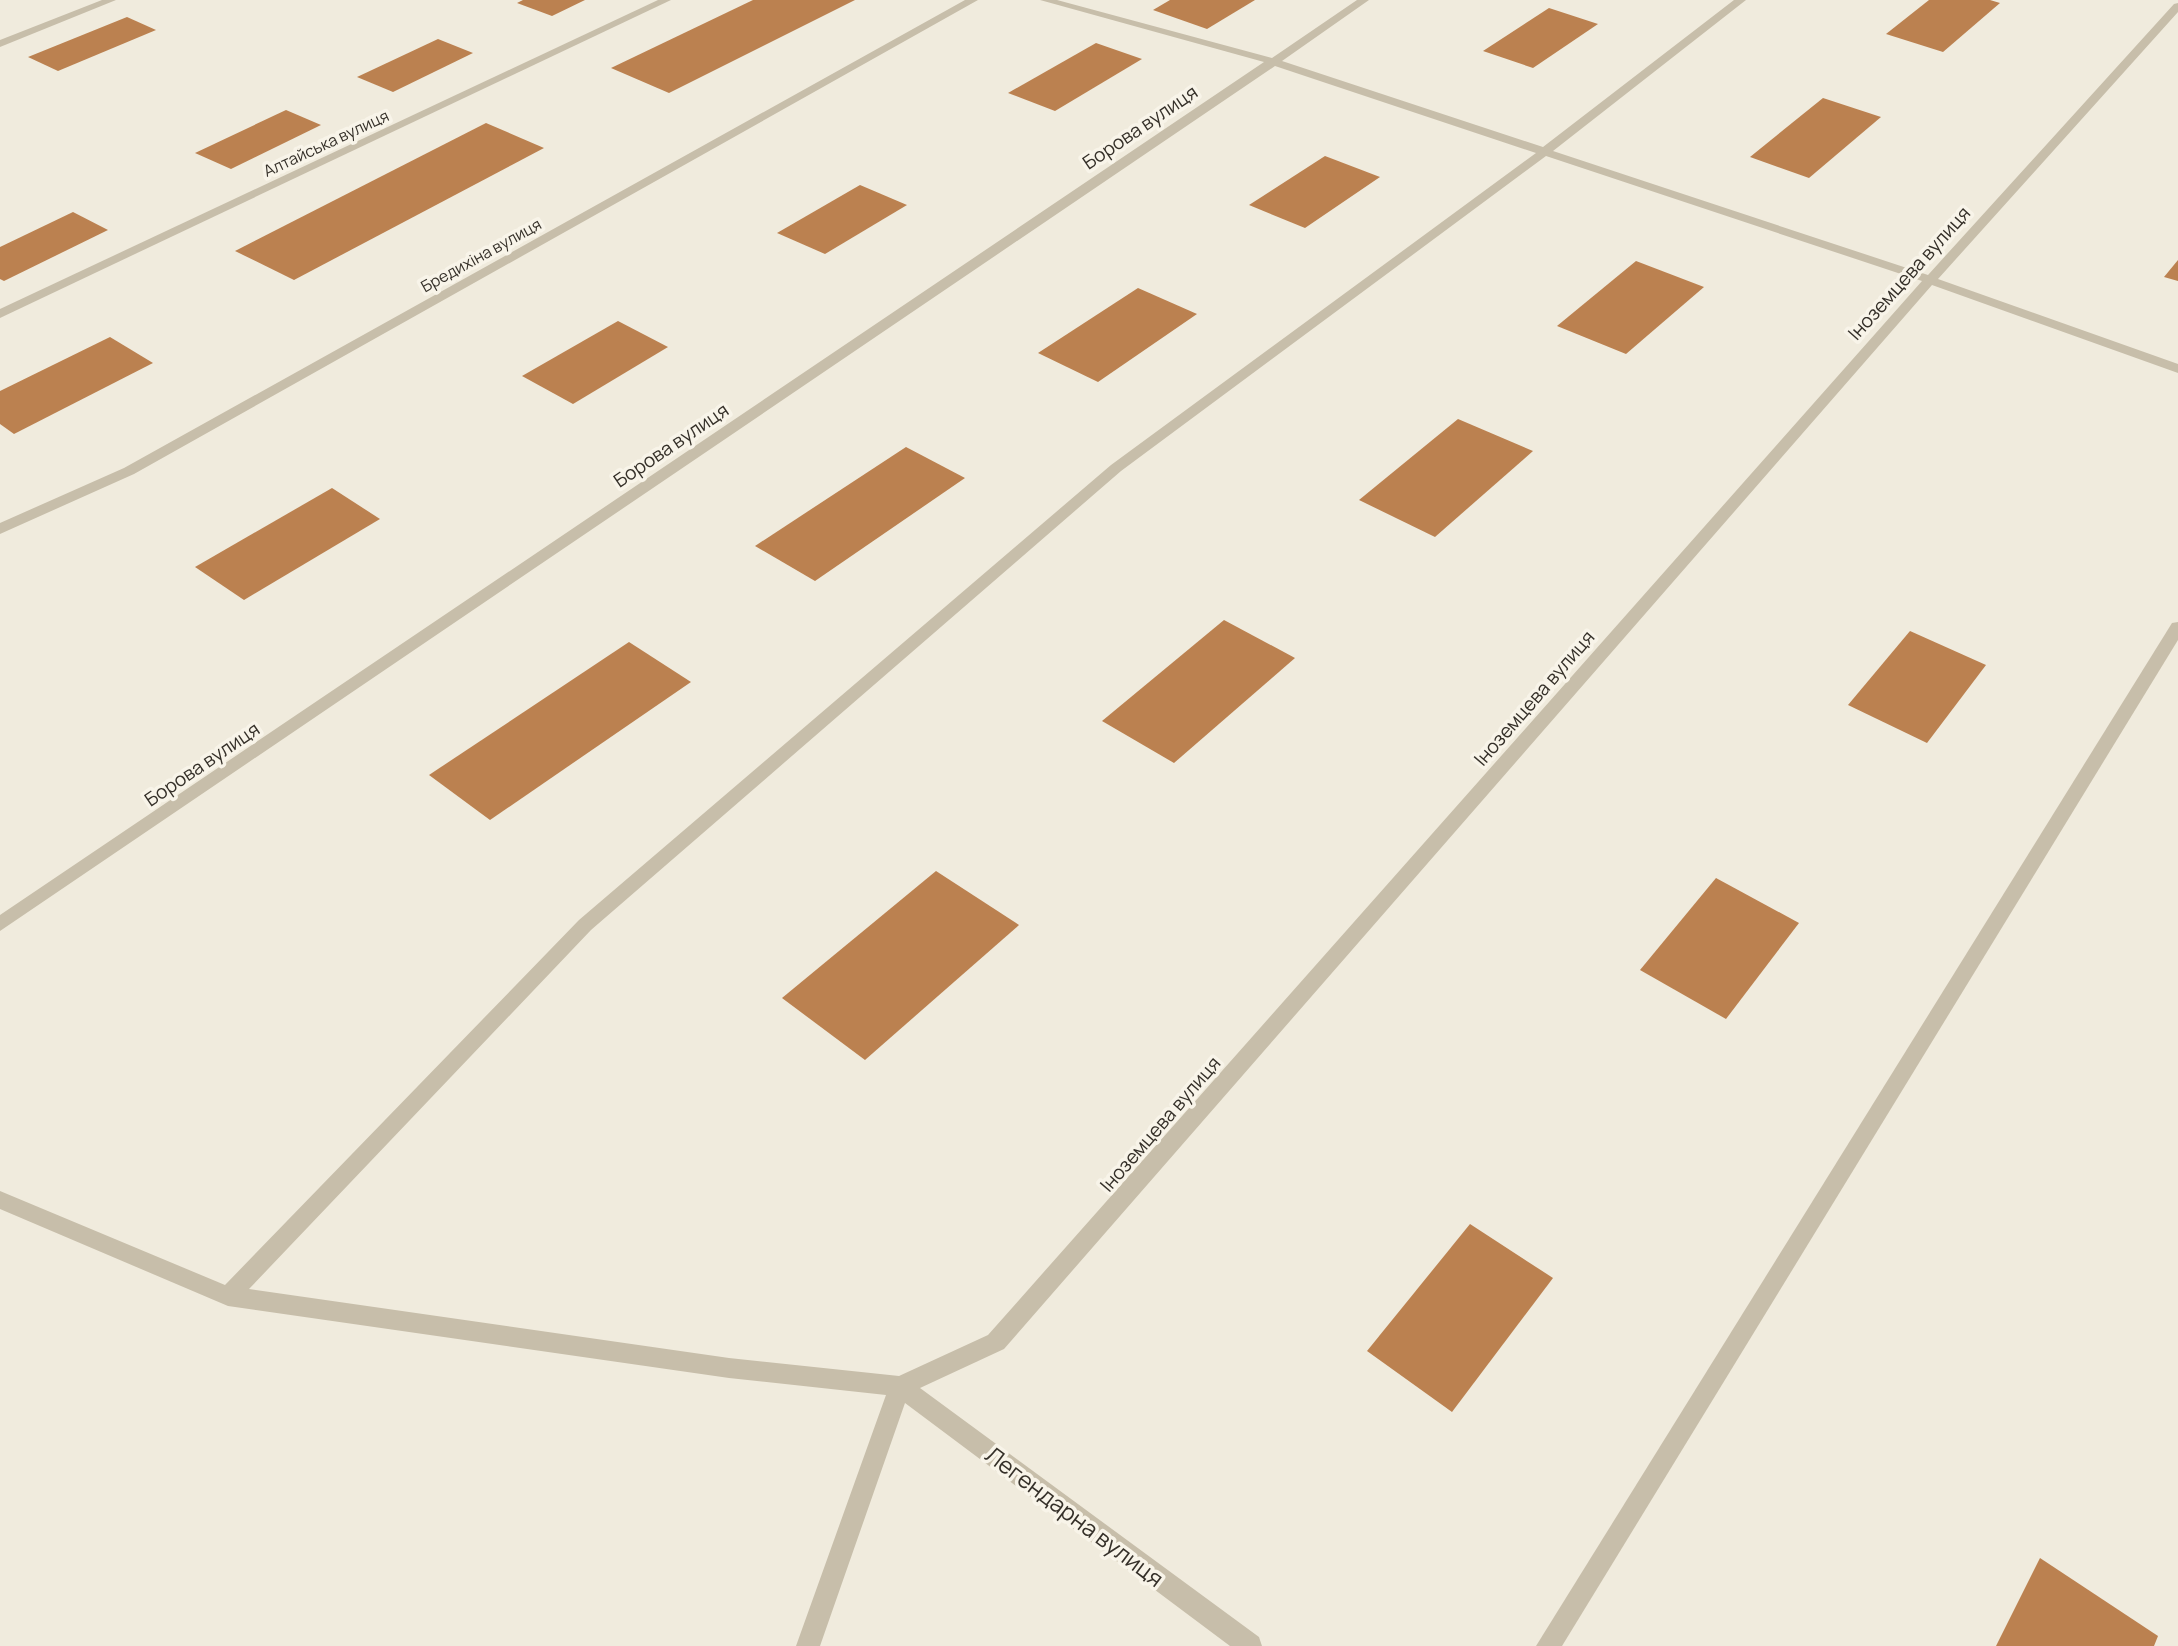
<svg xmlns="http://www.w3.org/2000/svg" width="2178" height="1646" viewBox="0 0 2178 1646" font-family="Manrope,sans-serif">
  <rect width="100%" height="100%" fill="#f0ebdd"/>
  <!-- building -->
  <g fill="#bb8150">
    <polygon points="523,0 585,0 552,16 517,3"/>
    <polygon points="753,0 855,0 669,93 611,68"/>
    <polygon points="1170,0 1255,0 1207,29 1153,10"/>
    <polygon points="1929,0 1990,0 2000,3 1943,52 1886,34"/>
    <polygon points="1549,8 1598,24 1533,68 1483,51"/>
    <polygon points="127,17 156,30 58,71 28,57"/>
    <polygon points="438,39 473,53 393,92 357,77"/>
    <polygon points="1096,43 1142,59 1055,111 1008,93"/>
    <polygon points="1823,98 1881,117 1809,178 1750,157"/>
    <polygon points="286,110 321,125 231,169 195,153"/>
    <polygon points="486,123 544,148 294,280 235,251"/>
    <polygon points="1325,156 1380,177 1305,228 1249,205"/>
    <polygon points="860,185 907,205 825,254 777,233"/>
    <polygon points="73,212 108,230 4,281 0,279 0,247"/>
    <polygon points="2178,260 2178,281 2164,277"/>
    <polygon points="1636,261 1704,287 1626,354 1557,326"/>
    <polygon points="1138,288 1197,314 1098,382 1038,353"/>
    <polygon points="618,321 668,347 573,404 522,376"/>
    <polygon points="110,337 153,363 14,434 0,424 0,391"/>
    <polygon points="1458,419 1533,451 1435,537 1359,500"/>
    <polygon points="906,447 965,478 815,581 755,546"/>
    <polygon points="332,488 380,519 244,600 195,567"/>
    <polygon points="1224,620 1295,658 1174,763 1102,721"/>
    <polygon points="1910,631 1986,665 1927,743 1848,705"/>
    <polygon points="629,642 691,682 490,820 429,775"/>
    <polygon points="936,871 1019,925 865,1060 782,998"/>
    <polygon points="1716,878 1799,923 1726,1019 1640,970"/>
    <polygon points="1470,1224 1553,1278 1452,1412 1367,1351"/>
    <polygon points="2040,1558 2158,1636 2154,1646 1996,1646"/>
  </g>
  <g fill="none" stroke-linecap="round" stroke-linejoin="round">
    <!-- minor -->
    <g fill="#c7beaa" fill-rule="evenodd">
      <polygon points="102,0 116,0 0,47 0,40"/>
      <polygon points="658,0 671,0 0,318 0,309"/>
      <polygon points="965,0 978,0 134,474 0,534 0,523 124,468"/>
      <path d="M1040 0H1057L1272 58 1357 0H1369L1282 61 1543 147 1734 0H1746L1553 151 1928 275 2174 4 2178 3V12L1938 279 2178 364V373L1932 285 1004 1349 920 1388 1259 1637 1262 1646H1230L905 1403 820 1646H796L886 1395 729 1378 228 1306 0 1209V1191L225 1285 579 920 1111 465 1536 153 1275 66 0 931V915L1264 62ZM1546 156 1922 281 988 1335 899 1376 729 1358 249 1289 591 930 1121 471Z"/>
      <polygon points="2178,622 2178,640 1562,1646 1536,1646 2172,623"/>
    </g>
  </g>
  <g text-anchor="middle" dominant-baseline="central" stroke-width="7" stroke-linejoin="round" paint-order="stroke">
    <!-- far-street labels -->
    <g font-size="16" fill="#353029" stroke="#f8f4e9">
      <text transform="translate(326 143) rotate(-25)">Алтайська вулиця</text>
      <text transform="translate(481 255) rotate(-29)">Бредихіна вулиця</text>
    </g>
    <!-- street labels -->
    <g font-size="19" fill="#353029" stroke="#f8f4e9">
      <text transform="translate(1140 127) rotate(-34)">Борова вулиця</text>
      <text transform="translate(1909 273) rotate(-48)">Іноземцева вулиця</text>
      <text transform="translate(671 445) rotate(-34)">Борова вулиця</text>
      <text transform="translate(1534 698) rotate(-49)">Іноземцева вулиця</text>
      <text transform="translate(202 764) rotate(-34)">Борова вулиця</text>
      <text transform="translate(1160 1124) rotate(-49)">Іноземцева вулиця</text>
    </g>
    <!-- near-street labels -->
    <g font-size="23" fill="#353029" stroke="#f8f4e9">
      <text transform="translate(1075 1516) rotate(37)">Легендарна вулиця</text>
    </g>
  </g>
</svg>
